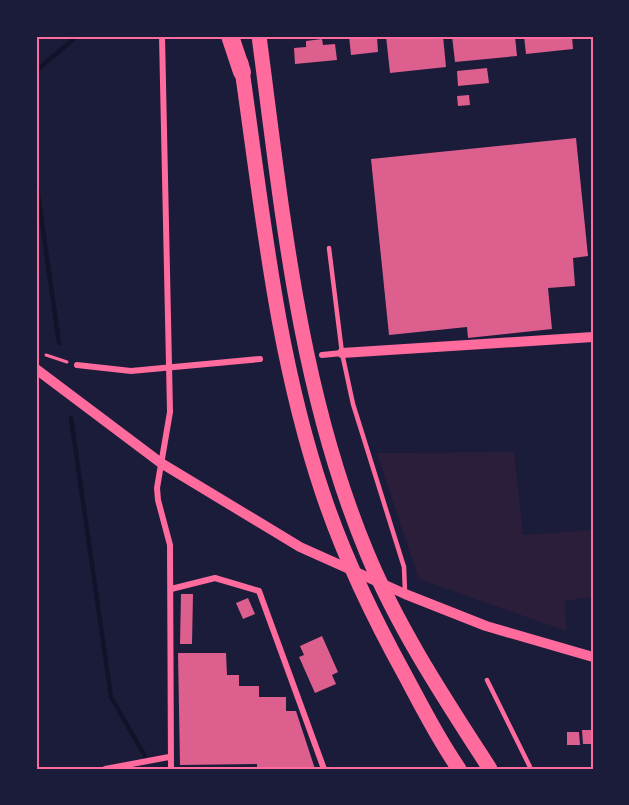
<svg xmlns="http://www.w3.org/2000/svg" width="629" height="805" viewBox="0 0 629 805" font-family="Karla,sans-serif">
  <rect width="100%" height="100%" fill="#1b1b3a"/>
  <!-- green -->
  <polygon fill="#2a1e3b" points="514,452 523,535 593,530 593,597 565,601 566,631 419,579 377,453"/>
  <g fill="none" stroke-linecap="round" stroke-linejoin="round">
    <!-- stream -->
    <g stroke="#12122b" stroke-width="4.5">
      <polyline points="36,71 77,36"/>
      <polyline points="36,180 59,343"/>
      <polyline points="71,418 111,697 145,756"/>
    </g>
  </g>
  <!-- building -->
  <g fill="#dd5f8e">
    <polygon points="349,36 377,36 378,52 351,55"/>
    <polygon points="386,36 443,36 446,67 390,73"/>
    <polygon points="452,36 515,36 517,56 455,62"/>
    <polygon points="524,36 572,36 573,49 526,54"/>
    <polygon points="322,39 323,45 335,44 337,60 295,64 294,48 306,47 306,41"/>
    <polygon points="487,68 489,83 458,86 457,71"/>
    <polygon points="469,95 470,105 458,106 457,96"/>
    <polygon points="576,138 588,256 573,258 575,286 548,288 552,329 468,338 467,327 389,335 371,159"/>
    <polygon points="181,594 193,594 192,644 180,644"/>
    <polygon points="248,598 255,614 243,619 236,603"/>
    <polygon points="322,636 338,672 332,675 336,684 315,693 299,657 304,655 300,646"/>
    <polygon points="178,653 226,653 227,675 239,675 239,686 259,686 259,697 286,697 286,711 296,711 315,769 257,769 257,764 180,765"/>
    <polygon points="582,730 592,730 593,744 583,744"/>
    <polygon points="567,732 579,732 580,745 567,745"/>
  </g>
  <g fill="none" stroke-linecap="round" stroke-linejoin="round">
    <!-- path -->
    <polyline stroke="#ff6b9d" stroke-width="3" points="46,355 67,362"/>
    <!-- service -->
    <g stroke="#ff6b9d" stroke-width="4.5">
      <polyline points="329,248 342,353 353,404 404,567 405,592"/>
      <polyline points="487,680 531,769"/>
    </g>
    <!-- minor -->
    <g stroke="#ff6b9d" stroke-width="6">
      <polyline points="162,36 170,412 157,488 158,500 170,545 171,769"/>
      <polyline points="322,355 342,353"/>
      <polyline points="77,365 131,371 260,359"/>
      <polyline points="171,589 215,578 259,591 324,769"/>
      <polyline points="105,769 169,757"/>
    </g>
    <!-- tertiary -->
    <g stroke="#ff6b9d" stroke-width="10">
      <polyline points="342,353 593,337"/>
      <polyline points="36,369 161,463 300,547 405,594 486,626 593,657"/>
    </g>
    <!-- trunk -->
    <g stroke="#ff6b9d" stroke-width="15">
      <path d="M259 36C282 210 299 390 367 553 399 630 445 699 490 769"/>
      <path d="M241 63C262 207 276 355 323 494 344 557 373 617 405 675 422 707 438 739 459 769"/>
    </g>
    <!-- motorway -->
    <polyline stroke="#ff6b9d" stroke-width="18" points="230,36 242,72"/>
  </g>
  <!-- border -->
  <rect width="629" height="805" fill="none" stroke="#1b1b3a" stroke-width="75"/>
  <rect x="38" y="38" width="554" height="730" fill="none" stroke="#ff6b9d" stroke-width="2"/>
</svg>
